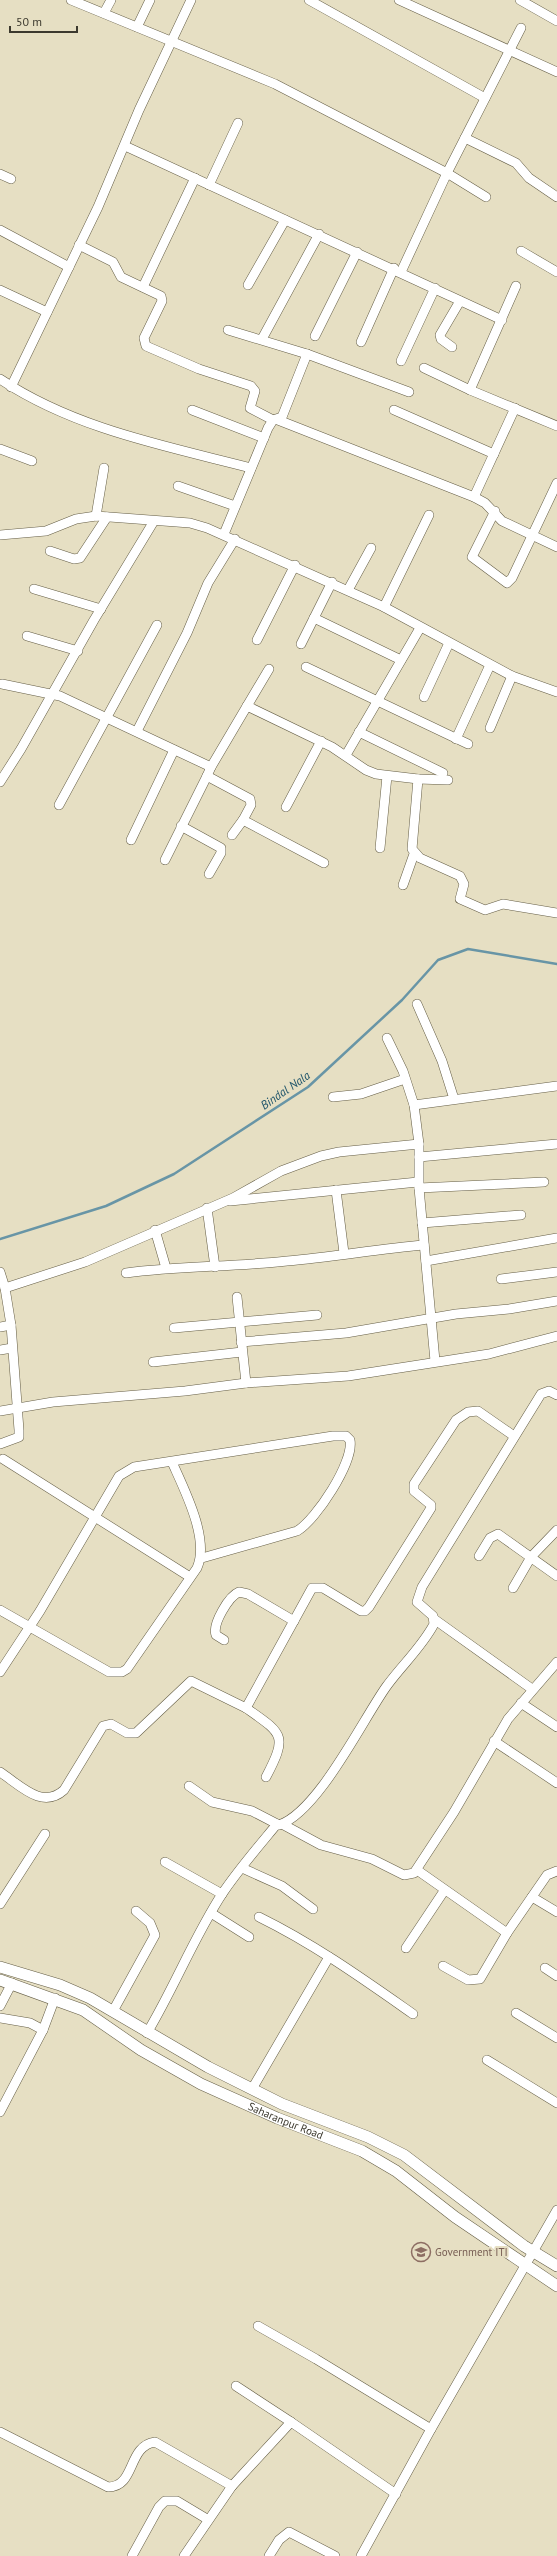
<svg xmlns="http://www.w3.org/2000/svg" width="557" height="2556" viewBox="0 0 557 2556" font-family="'PT Sans',sans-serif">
  <rect width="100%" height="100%" fill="#e6dfc3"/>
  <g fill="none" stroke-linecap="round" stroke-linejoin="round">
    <!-- stream -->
    <polyline stroke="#6895a6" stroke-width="2.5" points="0,1239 106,1206 174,1174 308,1087 402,1000 438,960 468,949 557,964"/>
    <defs>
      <g id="minor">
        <polyline points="71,0 275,84 447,173 486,197"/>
        <polyline points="309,0 485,98"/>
        <polyline points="399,0 557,72"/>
        <polyline points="520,0 557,21"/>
        <polyline points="104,13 111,0"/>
        <polyline points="137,27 150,0"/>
        <polyline points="465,138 516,163 529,178 557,197"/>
        <polyline points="125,146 502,320"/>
        <polyline points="0,174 11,179"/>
        <polyline points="209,185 238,123"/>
        <polyline points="0,230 69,267"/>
        <polyline points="79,245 113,262 121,277 161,296 162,301 144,338 146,346 199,369 251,386 255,391 250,408 273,420"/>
        <polyline points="521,251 557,272"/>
        <polyline points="401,272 447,173 521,28"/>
        <polyline points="248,285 285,220"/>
        <polyline points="516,286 470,390 557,426"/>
        <polyline points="143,287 195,178"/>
        <polyline points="0,290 47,312"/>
        <polyline points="228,330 307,354 409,392"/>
        <polyline points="315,336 357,252"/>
        <polyline points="262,339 319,234"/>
        <polyline points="361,342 394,268"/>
        <polyline points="452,347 441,339 440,335 460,301"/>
        <polyline points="401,361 435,288"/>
        <polyline points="424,368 470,390"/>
        <path d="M0 379C75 429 166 446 251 468"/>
        <polyline points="11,387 98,207 139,110 191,0"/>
        <polyline points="192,410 264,438"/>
        <polyline points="394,410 494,454"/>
        <polyline points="278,420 474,497 485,503 502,521 557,547"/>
        <polyline points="0,449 32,461"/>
        <polyline points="178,486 235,506"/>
        <polyline points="474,497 515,408"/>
        <polyline points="495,511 472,557 507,583 512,578 557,483"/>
        <polyline points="96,516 104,468"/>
        <polyline points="224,534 268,428 273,420 282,417 307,354"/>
        <polyline points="0,535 46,531 76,519 96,516 190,523 207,528 384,607 512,676 557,692"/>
        <polyline points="50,551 74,559 80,558 107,517"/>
        <polyline points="34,589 101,609"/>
        <polyline points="348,590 371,548"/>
        <polyline points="384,607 429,515"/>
        <polyline points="314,618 401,660"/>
        <polyline points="27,636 78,651"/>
        <polyline points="257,640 295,565"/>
        <polyline points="301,644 332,582"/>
        <polyline points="306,667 468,744"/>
        <polyline points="2,684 60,696 211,767 207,776 250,799 251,805 243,820 324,863"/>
        <polyline points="424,697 449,643"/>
        <polyline points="247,706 269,669"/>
        <polyline points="490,728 512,676"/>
        <polyline points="137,731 187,633 208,583 235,539"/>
        <polyline points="359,732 443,773"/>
        <polyline points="456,739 490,665"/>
        <polyline points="346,755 420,628"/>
        <polyline points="211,767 247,706 332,747 366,770 376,774 418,779 412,849 420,858 460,876 464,884 460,899 485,910 503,904 557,913"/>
        <polyline points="418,779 448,780"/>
        <polyline points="0,782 21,749 94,620 154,521"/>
        <polyline points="59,805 157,625"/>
        <polyline points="286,807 321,741"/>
        <polyline points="181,826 221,848 221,853 209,874"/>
        <polyline points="232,835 243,820"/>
        <polyline points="131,840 174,750"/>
        <polyline points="380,848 387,776"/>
        <polyline points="165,860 207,776"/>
        <polyline points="403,885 414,854"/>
        <polyline points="417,1004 442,1061 454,1099"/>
        <polyline points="387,1038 403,1071 414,1105 419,1144 419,1188 435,1361"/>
        <polyline points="333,1097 361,1094 405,1079"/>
        <polyline points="414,1105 557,1086"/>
        <polyline points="419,1157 557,1144"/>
        <polyline points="419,1188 544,1182"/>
        <polyline points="336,1190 344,1253"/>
        <polyline points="230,1201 418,1182"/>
        <polyline points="207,1208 215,1267"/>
        <polyline points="422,1223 521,1215"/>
        <polyline points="155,1230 166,1268"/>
        <polyline points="426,1261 557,1238"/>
        <polyline points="0,1272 5,1288"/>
        <path d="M126 1273C179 1266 233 1267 287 1261 333 1257 378 1249 424 1245"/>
        <polyline points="501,1279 557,1272"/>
        <polyline points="237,1297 246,1383"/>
        <polyline points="0,1327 11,1325"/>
        <polyline points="174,1328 317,1315"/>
        <polyline points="241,1342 346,1333 456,1314 509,1309 557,1301"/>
        <polyline points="0,1350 12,1348"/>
        <polyline points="153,1362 242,1352"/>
        <polyline points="0,1411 53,1402 185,1391 246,1383 348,1376 489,1354 557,1336"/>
        <polyline points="0,1444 19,1437 19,1430 11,1325 5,1288 85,1262 233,1198 281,1171 321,1156 339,1152 419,1144"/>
        <polyline points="3,1459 190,1577"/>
        <polyline points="479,1556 490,1538 498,1534 557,1576"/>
        <polyline points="513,1588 531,1557 557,1530"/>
        <path d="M0 1610 109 1672H122L127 1669 197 1568C210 1539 184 1489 172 1462"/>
        <polyline points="434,1619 532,1689"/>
        <path d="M224 1640 216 1635C212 1624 229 1596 239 1592L248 1594 294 1621"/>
        <path d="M0 1672 40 1611 119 1476 134 1467 333 1436H346L350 1440C354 1462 316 1520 297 1531L202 1558"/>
        <polyline points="521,1703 557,1727"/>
        <path d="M246 1708C283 1734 288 1735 266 1777"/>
        <polyline points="494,1741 557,1783"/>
        <path d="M0 1772C20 1785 42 1810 64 1790L103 1726 111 1724 127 1733H136L191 1681 246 1708 312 1588H323L361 1611H365L369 1607 431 1508V1505L414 1491V1484L456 1420 468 1412 478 1411 514 1436"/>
        <path d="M189 1786 212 1802 252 1811 279 1825C318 1812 362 1721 386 1687 401 1666 422 1647 434 1624L433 1616 417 1602 422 1587 541 1394 549 1391 557 1395"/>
        <polyline points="282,1824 321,1845 372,1859 404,1875 414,1873 454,1812 508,1719 557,1662"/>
        <polyline points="165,1862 222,1894"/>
        <polyline points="242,1868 282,1886 313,1909"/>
        <polyline points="417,1870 507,1933"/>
        <polyline points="532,1897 557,1912"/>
        <polyline points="0,1904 45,1834"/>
        <polyline points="211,1913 249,1937"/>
        <path d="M259 1917C314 1944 363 1979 413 2014"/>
        <polyline points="406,1948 444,1891"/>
        <polyline points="443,1966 468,1980 480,1979 507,1933 547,1875 557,1871"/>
        <polyline points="545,1968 557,1976"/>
        <polyline points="0,2006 12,1983"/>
        <polyline points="113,2011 155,1935 150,1923 136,1911"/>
        <polyline points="516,2013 557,2038"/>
        <polyline points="0,2018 30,2023 43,2030"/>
        <path d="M147 2033C174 1988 194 1937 222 1894 238 1870 258 1847 277 1824"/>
        <polyline points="487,2060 557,2103"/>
        <polyline points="252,2089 329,1957"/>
        <polyline points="0,2112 43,2030 55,1998"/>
        <polyline points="258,2326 316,2359 431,2429"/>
        <polyline points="236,2386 291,2422"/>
        <path d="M0 2432 108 2487C136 2487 127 2446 155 2442L232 2486"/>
        <polyline points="132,2556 159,2507 165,2501 177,2501 207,2519"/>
        <polyline points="184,2556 232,2486 291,2422 396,2494"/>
        <polyline points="269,2556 279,2540 289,2532 335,2556"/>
        <polyline points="361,2556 431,2429 557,2210"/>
      </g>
      <g id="major">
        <polyline points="0,1967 60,1985 90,1998 208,2067 282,2104 368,2137 404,2155 524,2246 557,2266"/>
        <path id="s1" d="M0 1980 83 2010 141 2050 201 2084 277 2118 362 2151 396 2171 455 2217 557 2286"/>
      </g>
    </defs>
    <!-- minor casing -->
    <use href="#minor" stroke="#655e46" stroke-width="10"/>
    <!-- major casing -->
    <use href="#major" stroke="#655e46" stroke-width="12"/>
    <!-- minor -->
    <use href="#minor" stroke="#fff" stroke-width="9"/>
    <!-- major -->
    <use href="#major" stroke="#fff" stroke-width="11"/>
  </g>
  <!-- icons -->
  <defs>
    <symbol id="university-ring" viewBox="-11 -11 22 22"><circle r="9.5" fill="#e6dfc3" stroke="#8d6e63" stroke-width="1.5"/><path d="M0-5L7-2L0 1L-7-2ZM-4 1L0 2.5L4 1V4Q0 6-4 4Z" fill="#8d6e63"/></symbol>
  </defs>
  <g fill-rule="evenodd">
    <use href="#university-ring" x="410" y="2241" width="22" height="22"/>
  </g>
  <g text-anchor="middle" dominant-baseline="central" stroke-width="4" stroke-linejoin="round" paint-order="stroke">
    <!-- street labels -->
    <g font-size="11" fill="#3c392e" stroke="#e6dfc3">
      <text stroke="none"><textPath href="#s1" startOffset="320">Saharanpur Road</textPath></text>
    </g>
    <!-- education labels -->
    <g font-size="11" fill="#785e54" stroke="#e6dfc3" text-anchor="start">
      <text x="435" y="2252">Government ITI</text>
    </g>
    <!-- water labels -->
    <g font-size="12" font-style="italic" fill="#21566b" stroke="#e6dfc3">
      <text transform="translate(285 1090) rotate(-35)">Bindal Nala</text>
    </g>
  </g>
  <!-- scale -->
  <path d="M10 26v6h67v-6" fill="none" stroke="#3c392e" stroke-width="2"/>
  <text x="16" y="26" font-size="12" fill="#3c392e" stroke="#e6dfc3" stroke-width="3" paint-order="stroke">50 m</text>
</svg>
